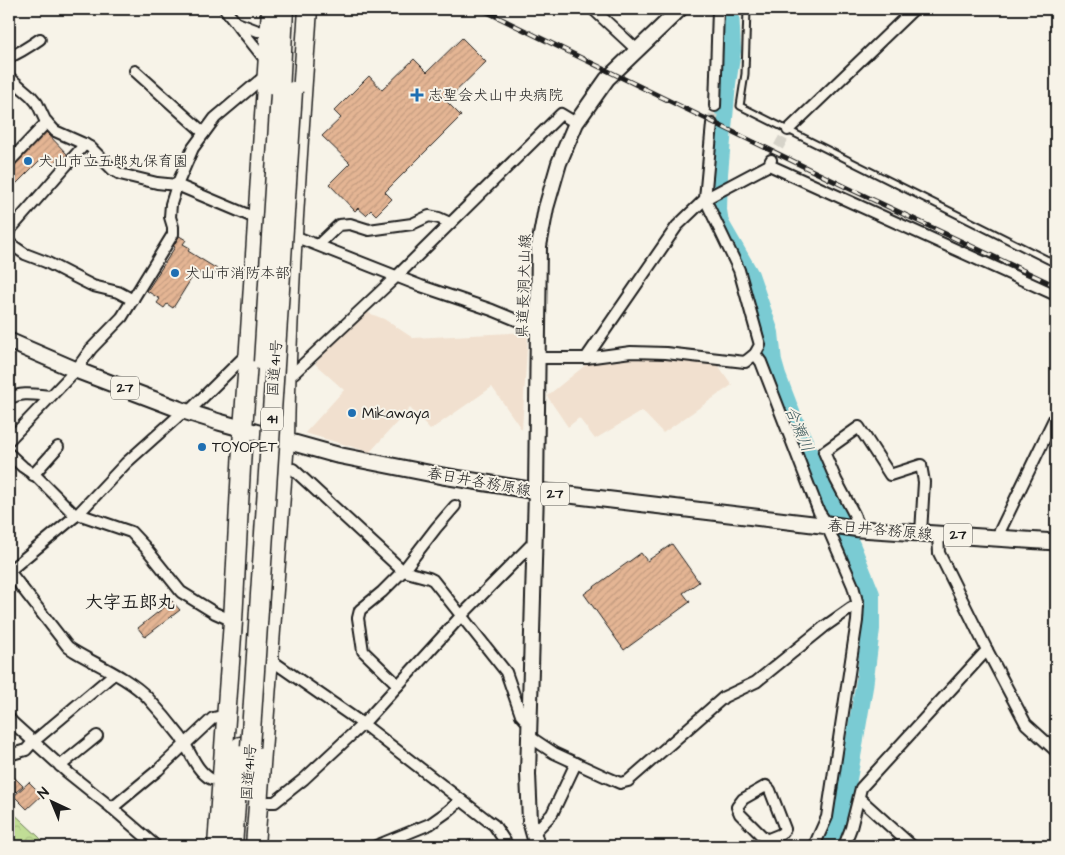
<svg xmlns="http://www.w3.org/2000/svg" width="1065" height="855" viewBox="0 0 1065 855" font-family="'Architects Daughter','Klee One',sans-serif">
  <defs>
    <pattern id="forest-crowns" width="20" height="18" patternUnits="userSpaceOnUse" patternTransform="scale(1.25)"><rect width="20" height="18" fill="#c1de96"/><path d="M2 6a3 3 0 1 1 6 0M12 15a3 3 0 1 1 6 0" fill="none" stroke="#a5be81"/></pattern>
    <pattern id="building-hatch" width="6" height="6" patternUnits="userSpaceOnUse" patternTransform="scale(1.25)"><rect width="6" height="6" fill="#e4b594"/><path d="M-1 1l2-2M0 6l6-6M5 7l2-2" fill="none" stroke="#c39b7f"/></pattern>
  </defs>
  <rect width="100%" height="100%" fill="#f7f3e8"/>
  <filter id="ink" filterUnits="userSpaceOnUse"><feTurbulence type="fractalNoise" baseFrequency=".02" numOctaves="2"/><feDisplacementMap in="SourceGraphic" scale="10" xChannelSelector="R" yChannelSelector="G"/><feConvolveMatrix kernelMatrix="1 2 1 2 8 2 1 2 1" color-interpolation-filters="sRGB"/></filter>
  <g filter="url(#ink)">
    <!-- built -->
    <g fill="#f1e0cf">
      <polygon points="366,312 384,319 413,338 528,332 522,430 492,387 430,430 410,408 370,452 305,433 344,390 315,364 336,339"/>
      <polygon points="631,357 713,358 732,385 663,433 642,411 595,439 579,418 568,427 547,396 588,363"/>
    </g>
    <!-- forest -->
    <polygon fill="url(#forest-crowns)" stroke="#6e7d59" points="9,809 39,837 47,846 9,846"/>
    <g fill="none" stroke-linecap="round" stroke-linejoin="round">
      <!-- river -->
      <polyline stroke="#7acbd3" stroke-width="18" points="730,9 732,51 727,84 719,174 718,210 720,223 750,275 770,333 773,362 777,376 792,415 852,547 871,594 871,629 864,687 843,808 829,846"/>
    </g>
    <!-- building -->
    <g fill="url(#building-hatch)" stroke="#1c1c1c">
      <polygon points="462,38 486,62 446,101 461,116 385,192 392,199 376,215 371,210 366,215 358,208 355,211 329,184 350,163 322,136 341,118 334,111 369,76 382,90 414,59 427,72"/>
      <polygon points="46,132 68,155 70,153 72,154 64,163 58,158 52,164 44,156 9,191 9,170"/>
      <polygon points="9,205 18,214 9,224"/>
      <polygon points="176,234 186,240 183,244 190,248 188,251 217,269 211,280 196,271 173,308 167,304 164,308 157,303 160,299 147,291 175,247 170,244"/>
      <polygon points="672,544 699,582 683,593 690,602 624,650 584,594 641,553 647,561"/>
      <polygon points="172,601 180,610 145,637 138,628"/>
      <polygon points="14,777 23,786 16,792 9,784"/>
      <polygon points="29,782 42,795 27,809 14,796"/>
    </g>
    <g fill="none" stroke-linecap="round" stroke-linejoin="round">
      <!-- street-tunnel -->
      <g stroke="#d6d3c9" stroke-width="10" stroke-dasharray="10 5" stroke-linecap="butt">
        <polyline points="712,124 715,106"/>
        <polyline points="771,160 788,130"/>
      </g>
      <defs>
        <polyline id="lane" points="747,9 745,74 740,106 1056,264"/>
        <g id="street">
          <polyline points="225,9 267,62"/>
          <polyline points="593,9 637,50"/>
          <polyline points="237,23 258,31 269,32"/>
          <path d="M9 57C20 53 30 46 40 39"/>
          <polyline points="135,71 204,133"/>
          <polyline points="9,77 31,96 37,103 45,120 55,131 82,143 90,147 113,170 120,174 157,183 177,185 260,220"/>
          <polyline points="715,106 718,9"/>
          <polyline points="788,130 914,9"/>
          <polyline points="9,162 47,122"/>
          <polyline points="769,165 1056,295"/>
          <polyline points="9,231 85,144"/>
          <polyline points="289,234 421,286 492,310 538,329"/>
          <polyline points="9,243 25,254 46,262 81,280 93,286 118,292 133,300"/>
          <polyline points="318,245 339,225 350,224 369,230 412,224 429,216 439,218 450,223"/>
          <polyline points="755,354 761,362 819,512 827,524"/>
          <polyline points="538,358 586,358 631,352 666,353 745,362 755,354 760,345 739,270 705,199 712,124"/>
          <polyline points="586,358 677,226 705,199 769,165 771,160"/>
          <polyline points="286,374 294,373 397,276 561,114 576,123"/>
          <path d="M9 399C21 391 37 395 51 396"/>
          <polyline points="188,412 248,353"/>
          <polyline points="9,440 76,370 91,349 122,317 173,234 173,227 170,217 171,204 177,185 193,148 215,118 266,75"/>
          <polyline points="9,454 23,467 36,476 76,516"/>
          <polyline points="293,469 403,571 429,578 433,580 506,672 521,715 530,725"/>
          <polyline points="33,475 58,447"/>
          <polyline points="78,514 131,532 145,547 181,592 215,613 233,621"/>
          <polyline points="860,529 854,514 836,480 824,452 859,427 890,475 921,465 924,482 921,533"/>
          <polyline points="938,535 939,553 987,650 1026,724 1056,751"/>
          <polyline points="997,537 1056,415"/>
          <path d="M9 571 68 647 74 651C97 665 129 678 148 698 159 710 170 723 180 736 190 750 195 770 211 779"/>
          <polyline points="9,571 78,514 126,463 184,411"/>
          <polyline points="268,658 363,724 487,820 494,825 508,846"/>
          <polyline points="398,685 363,651 358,618 360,610 382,592 403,571 436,528 455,506"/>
          <polyline points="9,718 13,723 67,772 112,808 156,846"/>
          <polyline points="530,737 554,753 604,776 620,783 628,781 724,697 756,682 824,627 851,608 858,605"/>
          <polyline points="9,755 26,750 33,742 114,674"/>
          <polyline points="60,766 97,736"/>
          <polyline points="859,798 912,846"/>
          <polyline points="269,802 275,802 304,779 363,724 461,616 534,542"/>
          <polyline points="112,808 158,770 213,718 226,715"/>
          <polyline points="533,834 552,814 576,763"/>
          <polyline points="766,840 781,834 785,829 770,790 766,786 743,799 737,807 740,814 772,846"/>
          <polyline points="376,846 430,824 447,812 461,800"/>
          <polyline points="814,846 827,817 857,621 858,605 853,586 827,526"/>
          <polyline points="844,846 851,828 861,788 987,650"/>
        </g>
        <polyline id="secondary" points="537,846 530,821 528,774 536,491 539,246 546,208 559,163 576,123 607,79 680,9"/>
        <polyline id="primary" points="9,341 76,370 184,411 219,422 337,455 443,476 536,491 821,525 827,526 827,524 860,529 1056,542"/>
        <g id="highway">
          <polyline points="280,94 284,9"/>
          <polyline points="217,846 233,621 243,429 248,362 271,9"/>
          <polyline points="233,846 240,746"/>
          <path d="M255 846 285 441C287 296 298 153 308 9"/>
        </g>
      </defs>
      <!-- lane casing -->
      <use href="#lane" stroke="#1c1c1c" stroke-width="9"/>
      <!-- street casing -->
      <use href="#street" stroke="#1c1c1c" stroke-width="14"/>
      <!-- secondary casing -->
      <use href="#secondary" stroke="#1c1c1c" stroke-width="18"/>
      <!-- primary casing -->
      <use href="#primary" stroke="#1c1c1c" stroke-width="19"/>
      <!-- highway casing -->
      <use href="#highway" stroke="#1c1c1c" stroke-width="21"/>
      <!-- lane -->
      <use href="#lane" stroke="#f7f3e8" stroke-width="5"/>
      <!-- street -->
      <use href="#street" stroke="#f7f3e8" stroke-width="10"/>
      <!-- secondary -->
      <use href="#secondary" stroke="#f7f3e8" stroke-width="14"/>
      <!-- primary -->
      <use href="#primary" stroke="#f7f3e8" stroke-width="15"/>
      <!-- highway -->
      <use href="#highway" stroke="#f7f3e8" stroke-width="18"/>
      <defs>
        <polyline id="rail" points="481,9 848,188 1056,286"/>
      </defs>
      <!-- rail casing -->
      <use href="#rail" stroke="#1c1c1c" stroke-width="5"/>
      <!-- rail -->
      <use href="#rail" stroke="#f7f3e8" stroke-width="3" stroke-dasharray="9" stroke-linecap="butt"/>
      <defs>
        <g id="highway-bridge">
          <polyline points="263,362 280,94"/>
          <polyline points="250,747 293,91"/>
        </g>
      </defs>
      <!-- highway-bridge casing -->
      <use href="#highway-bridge" stroke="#1c1c1c" stroke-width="21" stroke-linecap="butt"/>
      <!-- highway-bridge -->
      <use href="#highway-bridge" stroke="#f7f3e8" stroke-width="18"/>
    </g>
  </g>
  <!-- markers -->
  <g fill="#1f6fb2" stroke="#f7f3e8" stroke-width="2">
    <path d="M414.5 87.5h5v5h5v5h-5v5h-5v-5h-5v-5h5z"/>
    <circle cx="28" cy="161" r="5"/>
    <circle cx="175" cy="273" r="5"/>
    <circle cx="352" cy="413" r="5"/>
    <circle cx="202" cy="447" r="5"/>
  </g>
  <g text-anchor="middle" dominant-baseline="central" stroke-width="4" stroke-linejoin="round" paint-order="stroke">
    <!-- shield labels -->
    <g fill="#f7f3e8" stroke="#5e5c59" stroke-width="1">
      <rect x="111" y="376.5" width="28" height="23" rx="4"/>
      <rect x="261" y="407.5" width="22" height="23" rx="4"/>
      <rect x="541" y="482.5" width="28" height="23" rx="4"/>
      <rect x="944" y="523.5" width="28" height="23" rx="4"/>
    </g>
    <g font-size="14" font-weight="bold" fill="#1c1c1c">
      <text x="125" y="388">27</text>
      <text x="272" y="419">41</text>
      <text x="555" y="494">27</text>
      <text x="958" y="535">27</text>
    </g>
    <!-- poi labels -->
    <g font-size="15" fill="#1c1c1c" stroke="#f7f3e8" text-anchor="start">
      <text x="428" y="95">志聖会犬山中央病院</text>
      <text x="38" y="161">犬山市立五郎丸保育園</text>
      <text x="185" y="273">犬山市消防本部</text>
      <text x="362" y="413">Mikawaya</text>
      <text x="212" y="447">TOYOPET</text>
    </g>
    <!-- street labels -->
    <g font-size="15" fill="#1c1c1c" stroke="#f7f3e8">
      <text transform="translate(524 286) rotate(-88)">県道長洞犬山線</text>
      <text transform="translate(275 368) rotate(-86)">国道41号</text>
      <text transform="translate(479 482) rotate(10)">春日井各務原線</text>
      <text transform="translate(880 530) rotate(5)">春日井各務原線</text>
      <text transform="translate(249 772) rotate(-86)">国道41号</text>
    </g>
    <!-- water labels -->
    <g font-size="16" font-style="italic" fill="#3d595c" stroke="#f7f3e8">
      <text transform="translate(799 429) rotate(67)">合瀬川</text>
    </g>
    <!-- quarter labels -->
    <g font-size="18" font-weight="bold" fill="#1c1c1c" stroke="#f7f3e8">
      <text x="130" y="602">大字五郎丸</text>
    </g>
  </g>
  <!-- margin -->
  <rect width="1065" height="855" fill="none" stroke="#f7f3e8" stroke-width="30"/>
  <rect x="15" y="15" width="1035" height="825" fill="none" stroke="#1c1c1c" stroke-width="2" filter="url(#ink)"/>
  <!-- north arrow -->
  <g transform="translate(52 802) rotate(316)" stroke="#f7f3e8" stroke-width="4" paint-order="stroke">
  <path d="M0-4L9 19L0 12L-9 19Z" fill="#1c1c1c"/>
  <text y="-8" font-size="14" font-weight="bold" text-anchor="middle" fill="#1c1c1c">N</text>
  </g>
</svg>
